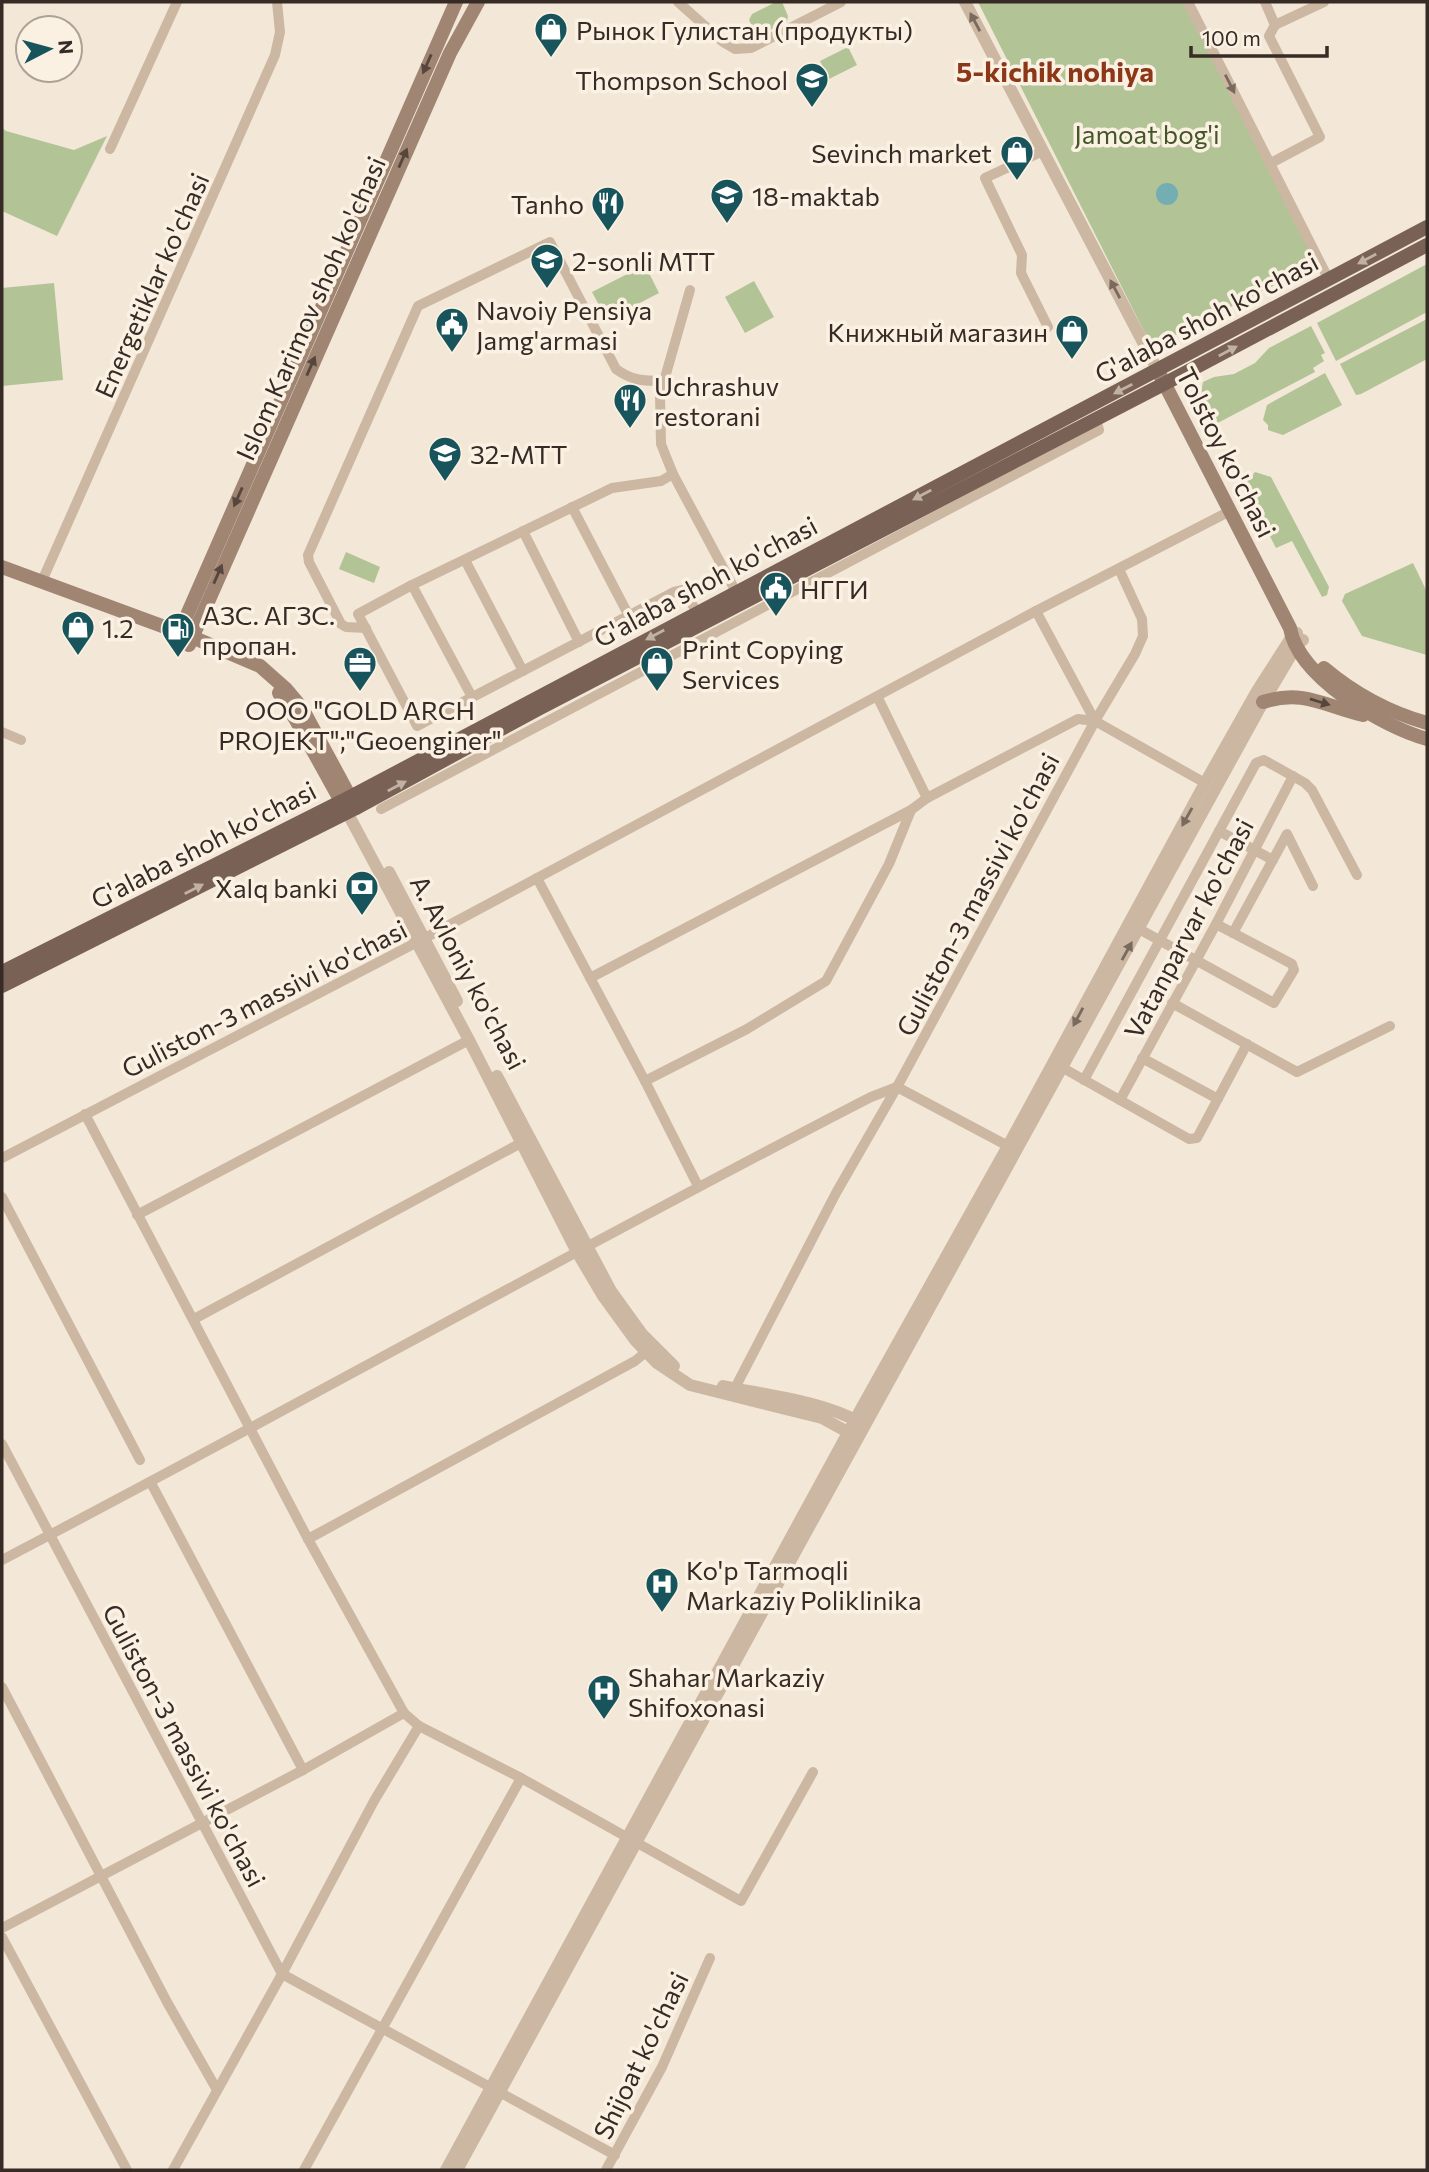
<svg xmlns="http://www.w3.org/2000/svg" width="1429" height="2172" viewBox="0 0 1429 2172" font-family="Commissioner,sans-serif">
  <rect width="100%" height="100%" fill="#f3e7d7"/>
  <!-- green -->
  <g fill="#b2c396">
    <polygon points="776,2 782,2 788,16 787,22 757,36 749,20 752,14"/>
    <polygon points="978,2 1183,2 1316,264 1152,347"/>
    <polygon points="848,47 857,65 829,79 820,61"/>
    <polygon points="2,128 6,131 74,150 107,136 57,236 2,211"/>
    <polygon points="1427,264 1427,312 1336,361 1317,323"/>
    <polygon points="645,265 659,293 607,320 592,292"/>
    <polygon points="754,281 774,317 745,333 725,297"/>
    <polygon points="54,283 63,380 2,386 2,288"/>
    <polygon points="1427,319 1427,359 1361,394 1356,395 1340,364"/>
    <polygon points="1311,326 1325,353 1321,355 1324,361 1313,368 1315,372 1212,426 1200,399 1203,382 1214,377 1234,374 1255,363 1269,348"/>
    <polygon points="1325,373 1342,405 1283,435 1268,430 1268,425 1263,420 1267,405"/>
    <polygon points="1255,472 1271,477 1329,587 1327,595 1322,597 1292,541 1276,548 1243,483 1244,478 1251,477"/>
    <polygon points="346,552 380,567 374,583 339,569"/>
    <polygon points="1413,563 1427,592 1427,655 1362,636 1342,601 1345,594"/>
  </g>
  <!-- water -->
  <circle fill="#74aeb2" cx="1167" cy="194" r="11"/>
  <g fill="none" stroke-linecap="round" stroke-linejoin="round">
    <!-- minor -->
    <g stroke="#ccb7a2" stroke-width="10">
      <polyline points="678,2 723,42 735,49 751,48 841,2"/>
      <polyline points="1188,2 1329,280"/>
      <polyline points="1265,2 1275,25"/>
      <polyline points="110,149 177,2"/>
      <polyline points="1043,151 985,178 1022,255 1021,273 1048,327"/>
      <polyline points="1271,163 1320,137 1269,36 1275,25 1324,2"/>
      <polyline points="690,290 660,395 661,444 673,474 736,592"/>
      <polyline points="673,474 661,481 612,488 412,585 358,614 417,726 674,592 683,590 697,612"/>
      <polyline points="572,507 629,616"/>
      <polyline points="523,531 579,642"/>
      <polyline points="465,560 523,671"/>
      <polyline points="42,581 275,55 280,32 277,2"/>
      <polyline points="412,585 472,697"/>
      <polyline points="1036,611 1095,721"/>
      <path d="M366 628 346 627 341 624 309 562 308 555 418 306 550 242 616 369C632 381 644 381 664 381"/>
      <polyline points="878,698 927,798"/>
      <polyline points="2,732 21,740"/>
      <polyline points="381,809 1099,430 1096,420"/>
      <polyline points="1219,831 1273,860"/>
      <polyline points="537,878 645,1081 698,1186"/>
      <polyline points="1139,929 1274,1003 1294,970 1292,964 1216,924"/>
      <polyline points="1233,933 1287,834 1313,886"/>
      <polyline points="590,978 911,810 927,798 1078,719 1095,721 1205,783"/>
      <polyline points="1172,1003 1297,1072 1390,1026"/>
      <polyline points="1142,1058 1218,1099"/>
      <polyline points="1063,1068 1189,1139 1197,1138 1247,1044"/>
      <polyline points="1084,1080 1256,763 1264,760 1305,783 1312,790 1357,875"/>
      <polyline points="645,1081 747,1029 826,981 889,864 911,810"/>
      <polyline points="1120,1100 1216,924 1293,776"/>
      <polyline points="85,1114 308,1539 404,1713 419,1726 521,1778 741,1901 813,1772"/>
      <polyline points="2,1158 425,938 1036,611 1230,511"/>
      <polyline points="2,1197 140,1460"/>
      <polyline points="137,1215 469,1040"/>
      <polyline points="194,1319 521,1143"/>
      <polyline points="735,1388 836,1193 897,1087 1095,721 1135,654 1143,636 1142,619 1119,569"/>
      <polyline points="2,1444 282,1974 615,2155"/>
      <polyline points="151,1483 303,1770"/>
      <polyline points="308,1539 635,1361 646,1352"/>
      <path d="M2 1560C293 1408 579 1247 871 1097L897 1087 1008 1146"/>
      <polyline points="2,1687 167,2002 217,2090"/>
      <polyline points="2,1928 303,1770 404,1713"/>
      <polyline points="2,1937 127,2170"/>
      <polyline points="173,2170 282,1974 374,1801 419,1726"/>
      <polyline points="304,2170 521,1778"/>
      <polyline points="606,2170 662,2067 710,1958"/>
    </g>
    <!-- tertiary -->
    <g stroke="#ccb7a2" stroke-width="12">
      <polyline points="965,2 1158,371"/>
      <polyline points="347,812 469,1040 577,1252 603,1296 635,1340 657,1363 690,1385 822,1418 855,1436"/>
      <polyline points="389,872 457,1001"/>
      <polyline points="497,1076 611,1291 642,1334 674,1366"/>
      <path d="M723 1386C766 1395 822 1401 861 1423"/>
      <polyline points="446,2170 862,1407 1008,1146 1205,783 1257,691 1291,638 1297,633"/>
      <path d="M457 2170C723 1680 994 1193 1262 704L1297 645 1303 640"/>
    </g>
    <!-- secondary -->
    <g stroke="#a08573" stroke-width="14">
      <path d="M1158 371 1290 628C1298 677 1383 727 1427 739"/>
      <polyline points="2,567 192,637 260,666 286,689 302,708 356,808"/>
      <polyline points="176,640 456,2"/>
      <polyline points="189,645 450,53 478,2"/>
      <path d="M1324 668C1356 695 1388 712 1427 723"/>
      <polyline points="279,693 296,720 347,812"/>
      <path d="M1263 702C1304 689 1324 706 1363 715"/>
    </g>
    <!-- primary -->
    <g stroke="#796255" stroke-width="14">
      <polyline points="2,972 350,797 1427,227"/>
      <polyline points="2,986 356,808 538,709 1183,374 1427,245"/>
    </g>
  </g>
  <!-- one-way arrows -->
  <defs><path id="oneway-solid" d="M-6-.8H1V-3.2L6.5 0L1 3.2V.8H-6Z" transform="scale(1.75)"/></defs>
  <g fill="#7a6a5d">
    <use href="#oneway-solid" transform="translate(975 22) rotate(-118)"/>
    <use href="#oneway-solid" transform="translate(1230 84) rotate(63)"/>
    <use href="#oneway-solid" transform="translate(1115 289) rotate(-118)"/>
    <use href="#oneway-solid" transform="translate(1187 817) rotate(119)"/>
    <use href="#oneway-solid" transform="translate(1127 951) rotate(-61)"/>
    <use href="#oneway-solid" transform="translate(1078 1017) rotate(118)"/>
  </g>
  <g fill="#56463c">
    <use href="#oneway-solid" transform="translate(427 64) rotate(114)"/>
    <use href="#oneway-solid" transform="translate(403 158) rotate(-66)"/>
    <use href="#oneway-solid" transform="translate(311 366) rotate(-66)"/>
    <use href="#oneway-solid" transform="translate(238 497) rotate(114)"/>
    <use href="#oneway-solid" transform="translate(218 574) rotate(-66)"/>
    <use href="#oneway-solid" transform="translate(1320 702) rotate(17)"/>
  </g>
  <g fill="#c0b1a3">
    <use href="#oneway-solid" transform="translate(1367 259) rotate(152)"/>
    <use href="#oneway-solid" transform="translate(1228 351) rotate(-28)"/>
    <use href="#oneway-solid" transform="translate(1123 389) rotate(153)"/>
    <use href="#oneway-solid" transform="translate(922 495) rotate(152)"/>
    <use href="#oneway-solid" transform="translate(655 635) rotate(152)"/>
    <use href="#oneway-solid" transform="translate(397 786) rotate(-28)"/>
    <use href="#oneway-solid" transform="translate(194 889) rotate(-27)"/>
  </g>
  <!-- icons -->
  <defs>
    <symbol id="shop-pin" viewBox="-11 -11 22 30"><path d="M0 17L-7.5 6A9.5 9.5 0 1 1 7.5 6Z" fill="#17545b" stroke="#fbf1e3"/><path d="M-5-2.5h2.3a2.7 3.5 0 0 1 5.4 0H5L5.5 6h-11ZM-1.5-2.5h3a1.5 2.3 0 0 0-3 0Z" fill="#fff"/></symbol>
    <symbol id="school-pin" viewBox="-11 -11 22 30"><path d="M0 17L-7.5 6A9.5 9.5 0 1 1 7.5 6Z" fill="#17545b" stroke="#fbf1e3"/><path d="M0-5L7-2L0 1L-7-2ZM-4 1L0 2.5L4 1V4Q0 6-4 4Z" fill="#fff"/></symbol>
    <symbol id="restaurant-pin" viewBox="-11 -11 22 30"><path d="M0 17L-7.5 6A9.5 9.5 0 1 1 7.5 6Z" fill="#17545b" stroke="#fbf1e3"/><path d="M-5-6h1v4h1v-4h1v4h1v-4h1v5L-1.5 .5V6h-2V.5L-5-1ZM5-6V6H3V1.5H1.5Q1.5-4 5-6Z" fill="#fff"/></symbol>
    <symbol id="civic-pin" viewBox="-11 -11 22 30"><path d="M0 17L-7.5 6A9.5 9.5 0 1 1 7.5 6Z" fill="#17545b" stroke="#fbf1e3"/><path d="M-.6-6.5H3V-4.5H.6V-3L4-1V1h2V6H-6V1h2V-1L-.6-3ZM-1.2 2.5V6h2.4V2.5Z" fill="#fff"/></symbol>
    <symbol id="fuel-pin" viewBox="-11 -11 22 30"><path d="M0 17L-7.5 6A9.5 9.5 0 1 1 7.5 6Z" fill="#17545b" stroke="#fbf1e3"/><path d="M-5.5-6h7V0h2V4h1.3V-2.5L3-4.5l.8-.8L6-3V5H2.5V1h-1V6h-7ZM-4.2-4.7v3.2H.2V-4.7Z" fill="#fff"/></symbol>
    <symbol id="office-pin" viewBox="-11 -11 22 30"><path d="M0 17L-7.5 6A9.5 9.5 0 1 1 7.5 6Z" fill="#17545b" stroke="#fbf1e3"/><path d="M-6-3h4V-5.5h4V-3h4V5H-6ZM-1-4.5V-3h2v-1.5ZM-6 0V1H6V0Z" fill="#fff"/></symbol>
    <symbol id="bank-pin" viewBox="-11 -11 22 30"><path d="M0 17L-7.5 6A9.5 9.5 0 1 1 7.5 6Z" fill="#17545b" stroke="#fbf1e3"/><path d="M-6-4H6V4H-6ZM0-2.3a2.3 2.3 0 1 0 0 4.6a2.3 2.3 0 1 0 0-4.6Z" fill="#fff"/></symbol>
    <symbol id="hospital-pin" viewBox="-11 -11 22 30"><path d="M0 17L-7.5 6A9.5 9.5 0 1 1 7.5 6Z" fill="#17545b" stroke="#fbf1e3"/><path d="M-5-5h3v3.5h4V-5h3V5h-3V1.5h-4V5h-3Z" fill="#fff"/></symbol>
  </defs>
  <g fill-rule="evenodd">
    <use href="#shop-pin" x="532" y="10" width="38" height="52"/>
    <use href="#school-pin" x="793" y="60" width="38" height="52"/>
    <use href="#shop-pin" x="998" y="133" width="38" height="52"/>
    <use href="#school-pin" x="708" y="176" width="38" height="52"/>
    <use href="#restaurant-pin" x="589" y="184" width="38" height="52"/>
    <use href="#school-pin" x="528" y="241" width="38" height="52"/>
    <use href="#civic-pin" x="433" y="305" width="38" height="52"/>
    <use href="#shop-pin" x="1053" y="312" width="38" height="52"/>
    <use href="#restaurant-pin" x="611" y="381" width="38" height="52"/>
    <use href="#school-pin" x="426" y="434" width="38" height="52"/>
    <use href="#civic-pin" x="757" y="569" width="38" height="52"/>
    <use href="#shop-pin" x="59" y="608" width="38" height="52"/>
    <use href="#fuel-pin" x="159" y="610" width="38" height="52"/>
    <use href="#office-pin" x="341" y="644" width="38" height="52"/>
    <use href="#shop-pin" x="638" y="644" width="38" height="52"/>
    <use href="#bank-pin" x="343" y="868" width="38" height="52"/>
    <use href="#hospital-pin" x="643" y="1565" width="38" height="52"/>
    <use href="#hospital-pin" x="585" y="1672" width="38" height="52"/>
  </g>
  <g text-anchor="middle" dominant-baseline="central" stroke-width="7" stroke-linejoin="round" paint-order="stroke">
    <!-- poi labels -->
    <g font-size="26" fill="#362b25" stroke="#fbf1e3" text-anchor="start">
      <text x="576" y="29">Рынок Гулистан (продукты)</text>
      <text x="788" y="79" text-anchor="end">Thompson School</text>
      <text x="992" y="152" text-anchor="end">Sevinch market</text>
      <text x="752" y="195">18-maktab</text>
      <text x="584" y="203" text-anchor="end">Tanho</text>
      <text x="572" y="260">2-sonli MTT</text>
      <text x="476" y="309">Navoiy Pensiya<tspan x="476" dy="30">Jamg'armasi</tspan></text>
      <text x="1048" y="331" text-anchor="end">Книжный магазин</text>
      <text x="654" y="385">Uchrashuv<tspan x="654" dy="30">restorani</tspan></text>
      <text x="470" y="453">32-MTT</text>
      <text x="800" y="588">НГГИ</text>
      <text x="202" y="614">АЗС. АГЗС.<tspan x="202" dy="30">пропан.</tspan></text>
      <text x="102" y="627">1.2</text>
      <text x="682" y="648">Print Copying<tspan x="682" dy="30">Services</tspan></text>
      <text x="360" y="709" text-anchor="middle">ООО "GOLD ARCH<tspan x="360" dy="30">PROJEKT";"Geoenginer"</tspan></text>
      <text x="338" y="887" text-anchor="end">Xalq banki</text>
      <text x="686" y="1569">Ko'p Tarmoqli<tspan x="686" dy="30">Markaziy Poliklinika</tspan></text>
      <text x="628" y="1676">Shahar Markaziy<tspan x="628" dy="30">Shifoxonasi</tspan></text>
    </g>
    <!-- park labels -->
    <g font-size="26" fill="#435627" stroke="#fbf1e3">
      <text x="1147" y="133">Jamoat bog'i</text>
    </g>
    <!-- street labels -->
    <g font-size="26" fill="#362b25" stroke="#fbf1e3">
      <text transform="translate(151 285) rotate(-66)">Energetiklar ko'chasi</text>
      <text transform="translate(310 308) rotate(-66)">Islom Karimov shoh ko'chasi</text>
      <text transform="translate(1206 317) rotate(-28)">G'alaba shoh ko'chasi</text>
      <text transform="translate(1227 452) rotate(63)">Tolstoy ko'chasi</text>
      <text transform="translate(705 581) rotate(-28)">G'alaba shoh ko'chasi</text>
      <text transform="translate(203 844) rotate(-27)">G'alaba shoh ko'chasi</text>
      <text transform="translate(977 894) rotate(-62)">Guliston-3 massivi ko'chasi</text>
      <text transform="translate(1188 928) rotate(-62)">Vatanparvar ko'chasi</text>
      <text transform="translate(469 972) rotate(62)">A. Avloniy ko'chasi</text>
      <text transform="translate(264 998) rotate(-27)">Guliston-3 massivi ko'chasi</text>
      <text transform="translate(185 1745) rotate(62)">Guliston-3 massivi ko'chasi</text>
      <text transform="translate(640 2055) rotate(-64)">Shijoat ko'chasi</text>
    </g>
    <!-- neighbourhood labels -->
    <g font-size="28" font-weight="bold" fill="#8c3717" stroke="#fbf1e3">
      <text x="1055" y="71">5-kichik nohiya</text>
    </g>
  </g>
  <!-- border -->
  <rect width="1429" height="2172" fill="none" stroke="#362b25" stroke-width="7"/>
  <!-- north arrow -->
  <g transform="translate(49 49) rotate(84)"><circle r="33" fill="#fbf1e3" stroke="#aca297" stroke-width="2"/>
  <path d="M0-5L12 26L0 18L-12 26Z" fill="#17545b"/>
  <text y="-10" font-size="19" font-weight="bold" text-anchor="middle" fill="#362b25">N</text>
  </g>
  <!-- scale -->
  <path d="M1191 46v10h136v-10" fill="none" stroke="#362b25" stroke-width="3.5"/>
  <text x="1202" y="46" font-size="21" fill="#362b25" stroke="#fbf1e3" stroke-width="5" paint-order="stroke">100 m</text>
</svg>
